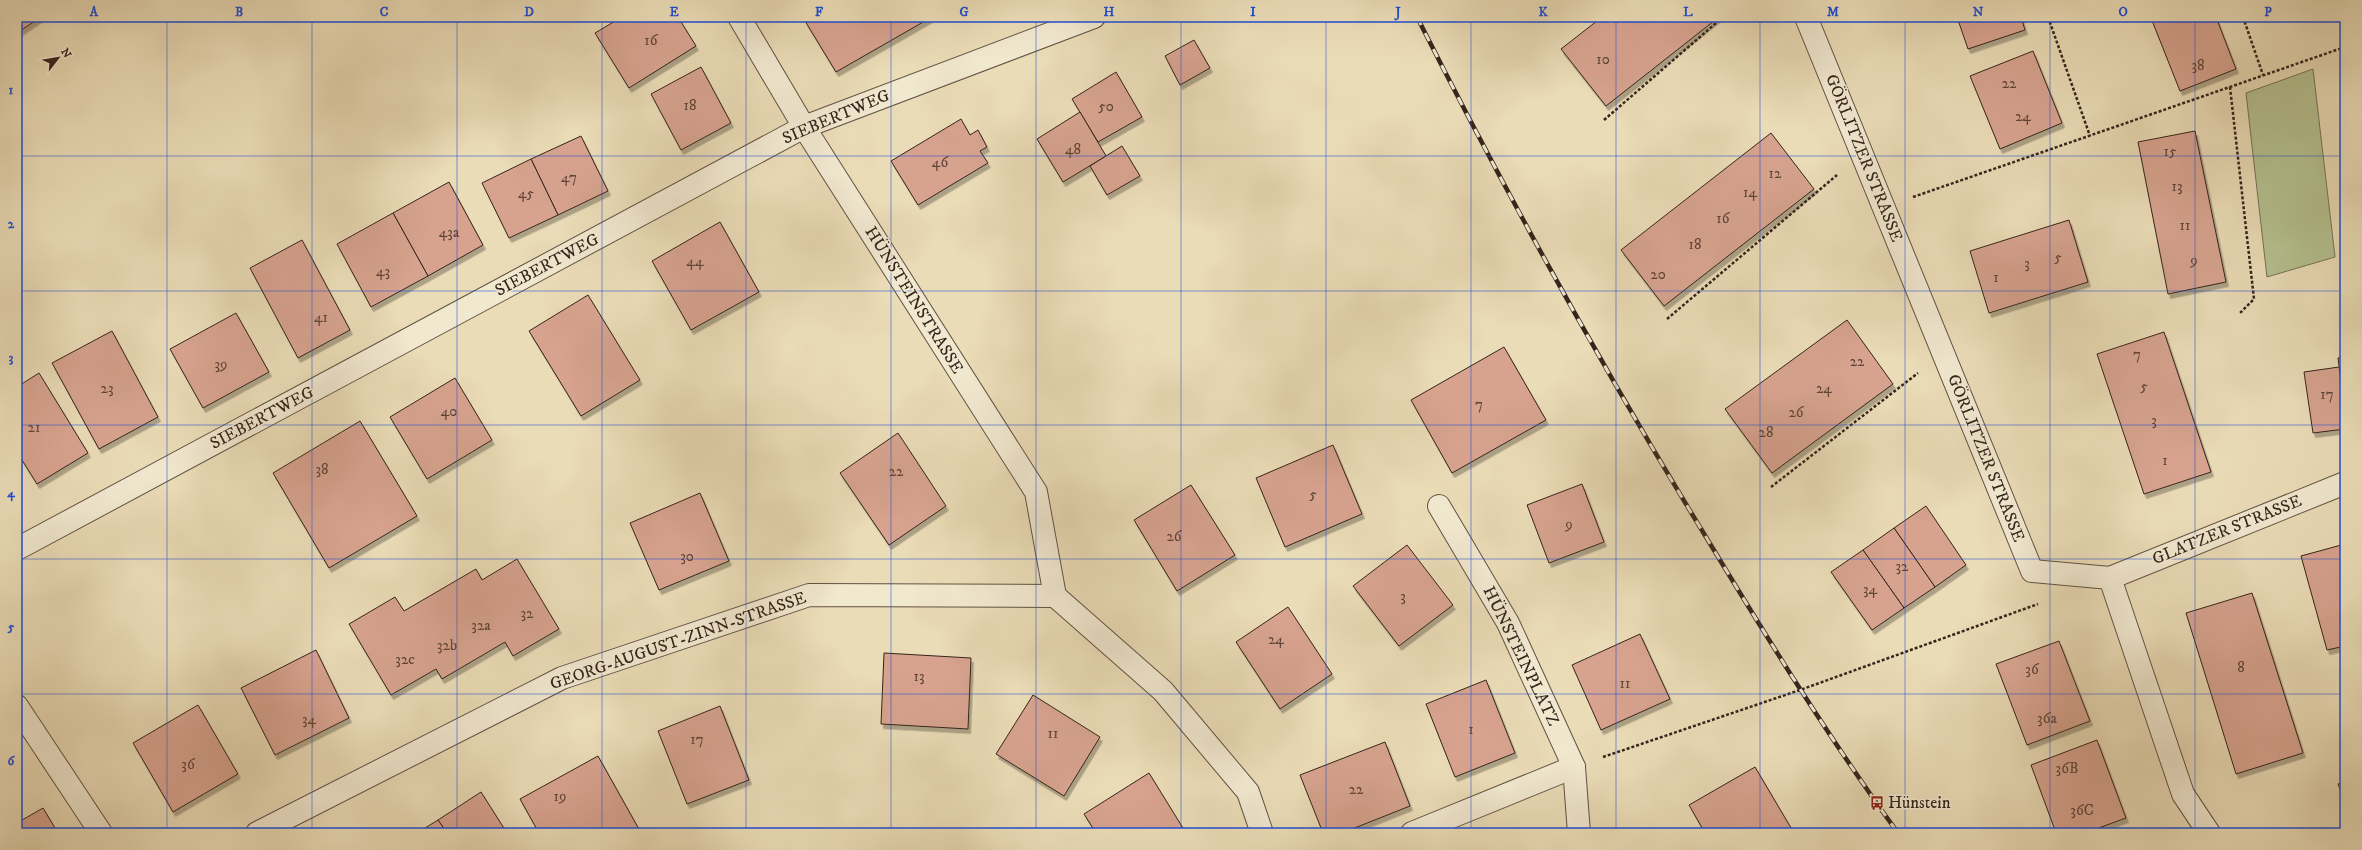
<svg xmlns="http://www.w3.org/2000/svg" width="2362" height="850" viewBox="0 0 2362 850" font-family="'IM FELL DW Pica',serif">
  <defs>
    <filter id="shadow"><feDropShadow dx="2.5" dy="4.5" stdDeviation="0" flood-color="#0004"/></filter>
  </defs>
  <rect width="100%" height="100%" fill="#eadcb7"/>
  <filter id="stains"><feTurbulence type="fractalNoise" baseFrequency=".005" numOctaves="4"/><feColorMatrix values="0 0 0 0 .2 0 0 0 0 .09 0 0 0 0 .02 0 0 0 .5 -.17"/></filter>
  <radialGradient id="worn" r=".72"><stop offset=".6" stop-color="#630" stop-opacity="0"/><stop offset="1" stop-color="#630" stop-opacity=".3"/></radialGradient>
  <!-- green -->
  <polygon fill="#b5c190" stroke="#757256" points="2313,69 2335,257 2267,277 2246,93"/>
  <!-- building -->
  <g fill="#d7a38f" stroke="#35241b" filter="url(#shadow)">
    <polygon points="17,17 41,17 17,33"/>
    <polygon points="622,17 678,17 696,46 629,88 595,33"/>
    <polygon points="811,17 932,17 836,72 805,21"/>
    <polygon points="1602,17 1719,17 1606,106 1561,49"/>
    <polygon points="1957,17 2021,17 2025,30 1968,49"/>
    <polygon points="2154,17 2216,17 2236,69 2180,91 2151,18"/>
    <polygon points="1194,40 1210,68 1180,85 1165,56"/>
    <polygon points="2033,51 2062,123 2000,149 1970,76"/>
    <polygon points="701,67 731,123 681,150 651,94"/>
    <polygon points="1116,72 1142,117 1098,142 1072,99"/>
    <polygon points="1080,112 1106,156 1063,182 1037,139"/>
    <polygon points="961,119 970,135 978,130 987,147 980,151 988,163 918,205 891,161"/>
    <polygon points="2195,131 2226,282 2168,294 2138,142"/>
    <polygon points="1771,133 1814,189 1664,306 1621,250"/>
    <polygon points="581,136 608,191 558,215 531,159"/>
    <polygon points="1122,146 1140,176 1107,195 1090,166"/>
    <polygon points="531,159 558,215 509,238 482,183"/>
    <polygon points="449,182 483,245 428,276 393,213"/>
    <polygon points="393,213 428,276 371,307 337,244"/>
    <polygon points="2069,220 2088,282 1989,313 1970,251"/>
    <polygon points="720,222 759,292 691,330 652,261"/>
    <polygon points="302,240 350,330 298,358 250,268"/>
    <polygon points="588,295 640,380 581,416 529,331"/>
    <polygon points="236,313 269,372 203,408 170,349"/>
    <polygon points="1847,320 1893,384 1772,473 1725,409"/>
    <polygon points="112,331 158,417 99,449 52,363"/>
    <polygon points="2164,332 2211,472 2144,494 2097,354"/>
    <polygon points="1504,347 1546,420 1452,473 1411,400"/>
    <polygon points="2345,357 2345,411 2338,358"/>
    <polygon points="2339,367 2345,411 2345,429 2313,433 2304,372"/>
    <polygon points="39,373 88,453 37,484 17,452 17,387"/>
    <polygon points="455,378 492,440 427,479 390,417"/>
    <polygon points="360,421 417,516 329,568 273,473"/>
    <polygon points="898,433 946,506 889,545 840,473"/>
    <polygon points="1333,445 1362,514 1285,547 1256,478"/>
    <polygon points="1582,484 1604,542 1549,563 1527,505"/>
    <polygon points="1191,485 1235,555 1177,591 1134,520"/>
    <polygon points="700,493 729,561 659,590 630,523"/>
    <polygon points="1926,506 1966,565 1935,587 1894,528"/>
    <polygon points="1894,528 1935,587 1904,608 1863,550"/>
    <polygon points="2345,544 2345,646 2327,650 2301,556"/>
    <polygon points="1407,545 1453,605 1399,646 1353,586"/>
    <polygon points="1863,550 1904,608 1872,630 1831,572"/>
    <polygon points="517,559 559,629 513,656 505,642 442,679 436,669 391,695 349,624 395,597 404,611 476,569 482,580"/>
    <polygon points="2252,593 2303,753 2236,774 2186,613"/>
    <polygon points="1288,607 1332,674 1280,709 1236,642"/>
    <polygon points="1640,634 1670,699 1601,730 1572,665"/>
    <polygon points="2059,641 2090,721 2027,745 1996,664"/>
    <polygon points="316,650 349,718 275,755 241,688"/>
    <polygon points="884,653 971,658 968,729 881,724"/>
    <polygon points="1486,680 1515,753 1455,777 1426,704"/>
    <polygon points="1033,695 1100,737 1064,796 996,754"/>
    <polygon points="198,705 238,774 173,812 133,743"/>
    <polygon points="720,706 749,780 687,804 658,731"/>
    <polygon points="2097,740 2126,818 2085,833 2056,833 2031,765"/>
    <polygon points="1385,742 1410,806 1342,833 1323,833 1300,775"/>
    <polygon points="598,756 640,831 636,833 539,833 520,799"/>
    <polygon points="1755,767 1794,833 1705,833 1689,805"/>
    <polygon points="1149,773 1186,833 1096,833 1084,814"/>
    <polygon points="2345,781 2345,802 2338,784"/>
    <polygon points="481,792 507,833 447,833 438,820"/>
    <polygon points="43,808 58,833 17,833 17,823"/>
    <polygon points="438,820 447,833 417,833"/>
  </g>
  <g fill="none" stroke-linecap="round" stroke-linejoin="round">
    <defs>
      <g id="street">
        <polyline points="739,17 804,127 1036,492 1055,596"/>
        <polyline points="1806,17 2032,571 2110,578 2183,794 2209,833"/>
        <polyline points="1439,506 1508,623 1574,767 1579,833"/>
        <polyline points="17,549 804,127 1094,17"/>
        <polyline points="2110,578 2345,483"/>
        <polyline points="17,706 101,833"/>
        <polyline points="257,833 562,678 809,595 1055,596 1163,691 1248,792 1262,833"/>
        <polyline points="1412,833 1574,767"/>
      </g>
    </defs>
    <!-- street casing -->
    <use href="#street" stroke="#625242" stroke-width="24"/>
    <!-- path -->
    <g stroke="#35241b" stroke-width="2.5" stroke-dasharray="3 2" stroke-linecap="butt">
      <polyline points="2048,17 2090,136"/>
      <polyline points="2243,17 2263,75"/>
      <polyline points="2230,87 2254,299 2240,313"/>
      <polyline points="1604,120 1723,17"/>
      <polyline points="1913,197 2345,47"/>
      <polyline points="1667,319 1837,175"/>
      <polyline points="1771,487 1918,373"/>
      <polyline points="1603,757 1800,690 2038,604"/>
    </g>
    <!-- street -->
    <use href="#street" stroke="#f1e8d0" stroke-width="22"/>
    <defs>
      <path id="rail" d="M1417 17C1507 195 1602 367 1706 537 1767 638 1829 738 1898 833"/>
    </defs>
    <!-- rail casing -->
    <use href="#rail" stroke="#35241b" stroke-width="4.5"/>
    <!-- rail -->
    <use href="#rail" stroke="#f1e8d0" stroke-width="3" stroke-dasharray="9" stroke-linecap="butt"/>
  </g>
  <!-- grid -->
  <path fill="none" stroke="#1d4ed8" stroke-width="1" stroke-opacity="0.55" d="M167 17V833M312 17V833M457 17V833M602 17V833M746 17V833M891 17V833M1036 17V833M1181 17V833M1326 17V833M1471 17V833M1616 17V833M1760 17V833M1905 17V833M2050 17V833M2195 17V833M17 156H2345M17 291H2345M17 425H2345M17 559H2345M17 694H2345"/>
  <!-- icons -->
  <defs>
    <symbol id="bus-bare" viewBox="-9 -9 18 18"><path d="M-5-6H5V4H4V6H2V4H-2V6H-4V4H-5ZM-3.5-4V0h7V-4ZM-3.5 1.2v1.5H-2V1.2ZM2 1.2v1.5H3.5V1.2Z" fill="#8f2418" stroke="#f1e8d0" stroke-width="2.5" paint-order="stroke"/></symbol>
  </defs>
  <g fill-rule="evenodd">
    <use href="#bus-bare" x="1867" y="793" width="20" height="20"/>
  </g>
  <g text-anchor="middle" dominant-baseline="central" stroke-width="3" stroke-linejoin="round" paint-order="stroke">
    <!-- number labels -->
    <g font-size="15" fill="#5e4438">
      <text x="651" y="40">16</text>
      <text x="1603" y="59">10</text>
      <text x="2198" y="65">38</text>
      <text x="2009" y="83">22</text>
      <text x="690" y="105">18</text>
      <text x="1106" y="106">50</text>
      <text x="2023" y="116">24</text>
      <text x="1073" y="149">48</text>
      <text x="2170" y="151">15</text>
      <text x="940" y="162">46</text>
      <text x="1775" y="173">12</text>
      <text x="569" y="177">47</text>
      <text x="2177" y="186">13</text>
      <text x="1750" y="192">14</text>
      <text x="526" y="193">45</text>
      <text x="1723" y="218">16</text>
      <text x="2185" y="225">11</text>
      <text x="449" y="232">43a</text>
      <text x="1695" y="244">18</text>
      <text x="2058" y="257">5</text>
      <text x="2194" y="260">9</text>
      <text x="695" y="261">44</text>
      <text x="2027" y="263">3</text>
      <text x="383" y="271">43</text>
      <text x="1658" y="274">20</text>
      <text x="1996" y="277">1</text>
      <text x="321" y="317">41</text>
      <text x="2137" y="354">7</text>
      <text x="1857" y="361">22</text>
      <text x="221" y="364">39</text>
      <text x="2144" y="386">5</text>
      <text x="107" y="388">23</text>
      <text x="1824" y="388">24</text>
      <text x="2327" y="394">17</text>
      <text x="1479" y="404">7</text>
      <text x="449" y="411">40</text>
      <text x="1796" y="412">26</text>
      <text x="2154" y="420">3</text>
      <text x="34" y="427">21</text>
      <text x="1766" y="432">28</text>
      <text x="2165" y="460">1</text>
      <text x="322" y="469">38</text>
      <text x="896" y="471">22</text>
      <text x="1313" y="494">5</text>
      <text x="1569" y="524">9</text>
      <text x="1174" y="536">26</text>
      <text x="687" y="556">30</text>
      <text x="1902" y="566">32</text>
      <text x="1870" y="589">34</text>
      <text x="1403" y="596">3</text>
      <text x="527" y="613">32</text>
      <text x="481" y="625">32a</text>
      <text x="1276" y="639">24</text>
      <text x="447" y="645">32b</text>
      <text x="405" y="659">32c</text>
      <text x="2241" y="667">8</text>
      <text x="2032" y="669">36</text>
      <text x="919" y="676">13</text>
      <text x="1625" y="683">11</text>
      <text x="2047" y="718">36a</text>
      <text x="309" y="719">34</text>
      <text x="1471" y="729">1</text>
      <text x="1053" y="733">11</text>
      <text x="697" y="739">17</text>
      <text x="188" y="764">36</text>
      <text x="2067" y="768">36B</text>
      <text x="1356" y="789">22</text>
      <text x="560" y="796">19</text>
      <text x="2082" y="810">36C</text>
    </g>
    <!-- street labels -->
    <g font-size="17" fill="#35241b" stroke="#f1e8d0">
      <text transform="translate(836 117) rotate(-23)">SIEBERTWEG</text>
      <text transform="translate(1864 158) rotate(68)">GÖRLITZER STRASSE</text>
      <text transform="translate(547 265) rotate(-28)">SIEBERTWEG</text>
      <text transform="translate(914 300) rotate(58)">HÜNSTEINSTRASSE</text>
      <text transform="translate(262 418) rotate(-28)">SIEBERTWEG</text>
      <text transform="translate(1986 458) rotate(68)">GÖRLITZER STRASSE</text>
      <text transform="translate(2227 530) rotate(-22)">GLATZER STRASSE</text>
      <text transform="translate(678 641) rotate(-19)">GEORG-AUGUST-ZINN-STRASSE</text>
      <text transform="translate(1521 656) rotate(64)">HÜNSTEINPLATZ</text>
    </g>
    <!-- poi labels -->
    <g font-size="17" fill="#35241b" stroke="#f1e8d0" text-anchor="start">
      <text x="1888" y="803">Hünstein</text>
    </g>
  </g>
  <!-- margin -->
  <rect width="2362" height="850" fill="none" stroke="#eadcb7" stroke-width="44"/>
  <!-- north arrow -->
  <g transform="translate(58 58) rotate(59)" stroke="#f1e8d0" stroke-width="3" paint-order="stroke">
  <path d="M0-3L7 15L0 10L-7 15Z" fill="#35241b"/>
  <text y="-6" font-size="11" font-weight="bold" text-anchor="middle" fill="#35241b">N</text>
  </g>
  <rect x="22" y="22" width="2318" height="806" fill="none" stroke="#1d4ed8" stroke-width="1.5"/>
  <g font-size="13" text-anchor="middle" font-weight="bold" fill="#1d4ed8">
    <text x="94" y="16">A</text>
    <text x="239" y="16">B</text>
    <text x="384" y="16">C</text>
    <text x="529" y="16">D</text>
    <text x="674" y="16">E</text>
    <text x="819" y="16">F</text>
    <text x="964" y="16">G</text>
    <text x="1109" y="16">H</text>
    <text x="1253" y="16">I</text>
    <text x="1398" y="16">J</text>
    <text x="1543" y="16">K</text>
    <text x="1688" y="16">L</text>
    <text x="1833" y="16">M</text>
    <text x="1978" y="16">N</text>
    <text x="2123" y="16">O</text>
    <text x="2268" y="16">P</text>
    <text x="11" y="94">1</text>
    <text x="11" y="228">2</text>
    <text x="11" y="362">3</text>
    <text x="11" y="497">4</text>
    <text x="11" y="631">5</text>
    <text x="11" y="765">6</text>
  </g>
  <rect width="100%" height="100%" filter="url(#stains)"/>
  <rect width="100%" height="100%" fill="url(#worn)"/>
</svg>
